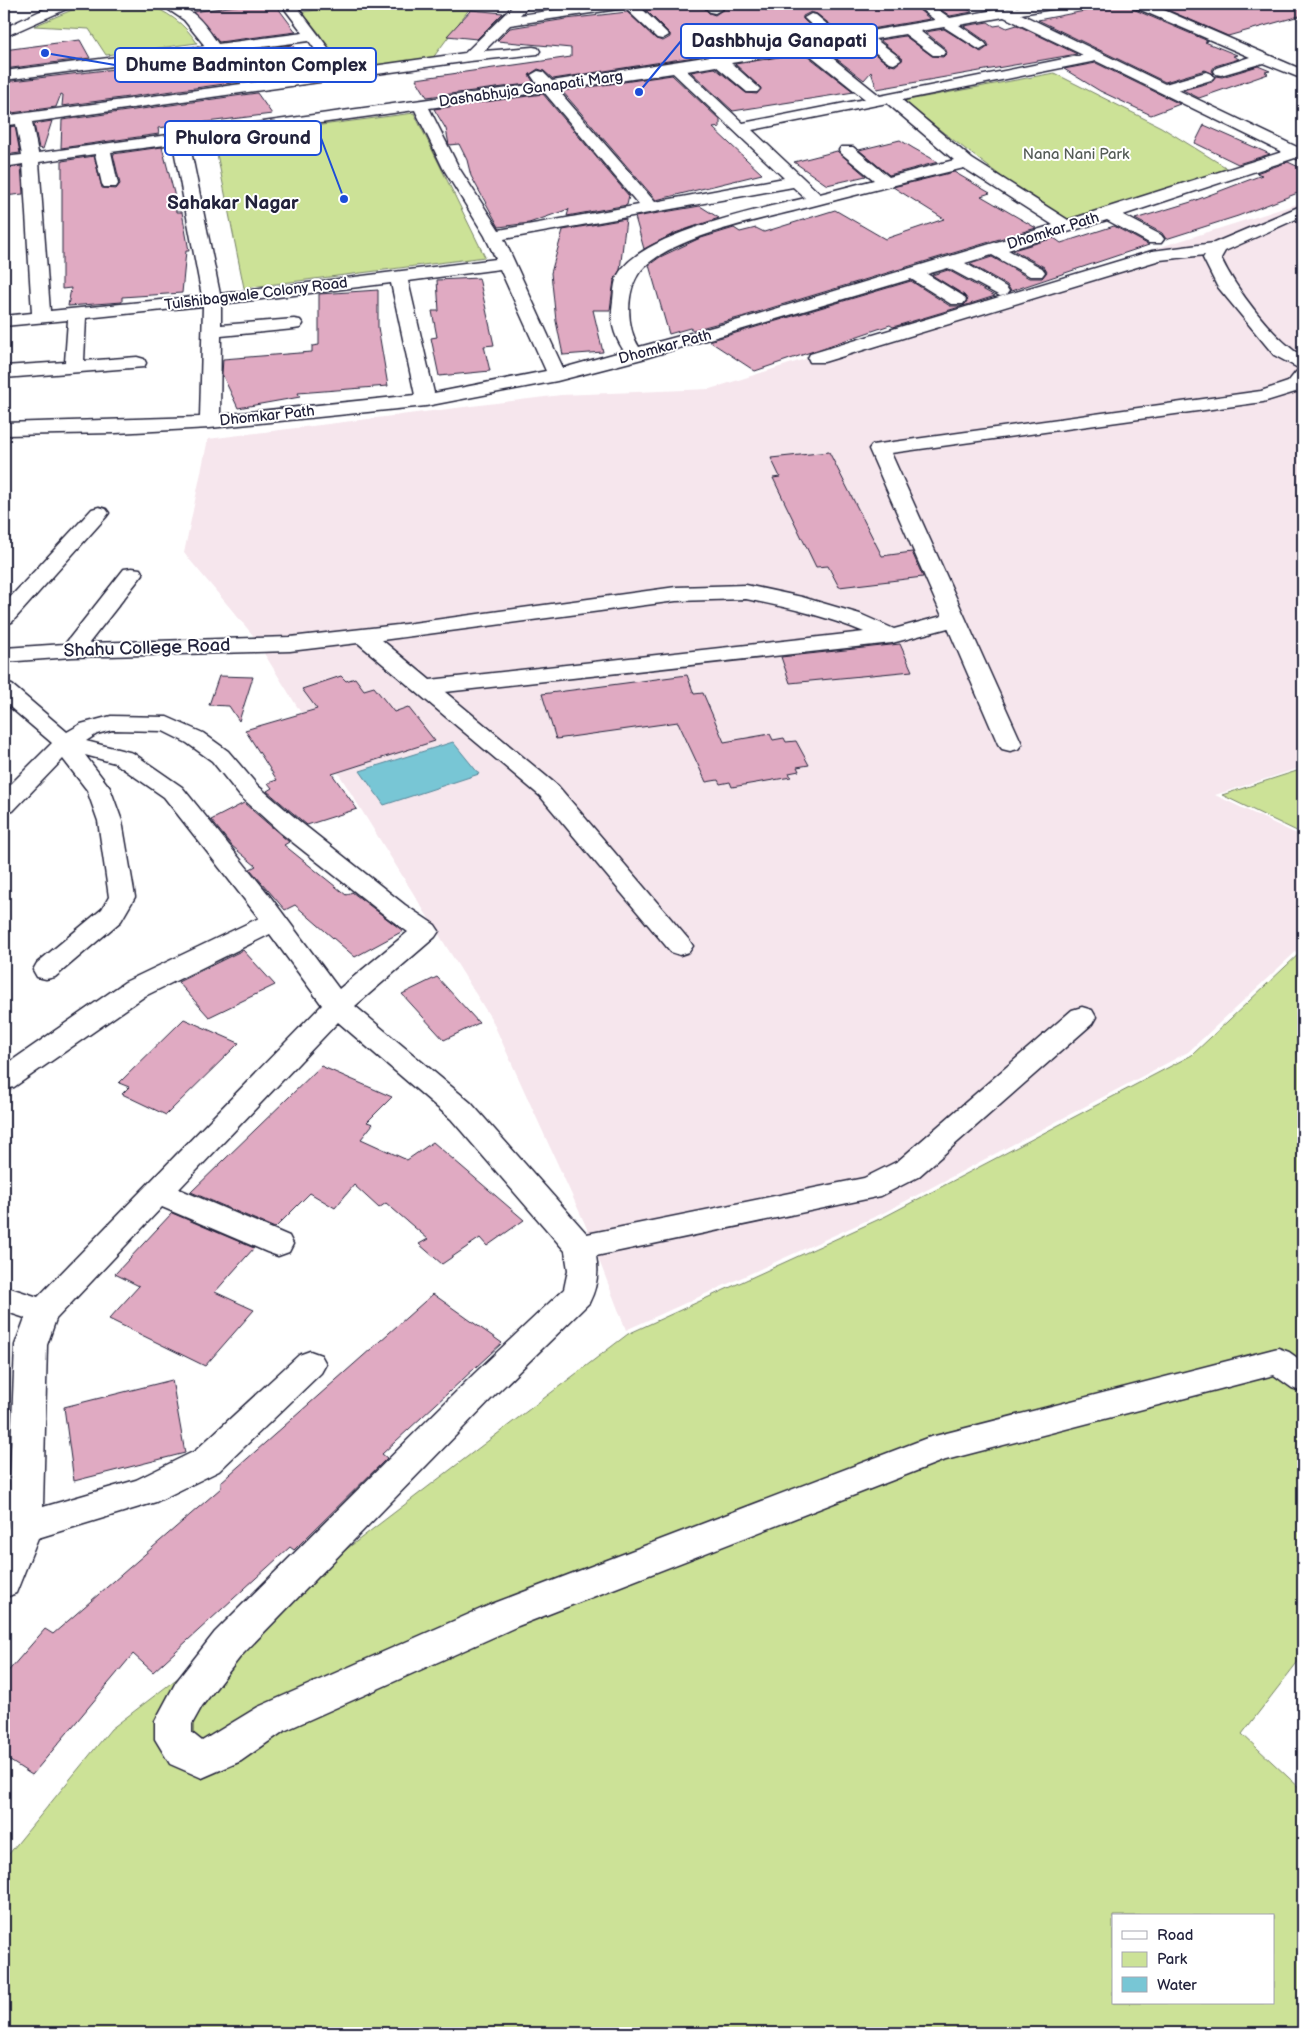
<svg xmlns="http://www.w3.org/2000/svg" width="1307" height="2037" viewBox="0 0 1307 2037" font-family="'Balsamiq Sans',sans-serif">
  <rect width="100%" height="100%" fill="#fff"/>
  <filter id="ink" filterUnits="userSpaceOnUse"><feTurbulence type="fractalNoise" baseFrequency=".02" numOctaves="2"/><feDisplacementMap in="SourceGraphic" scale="10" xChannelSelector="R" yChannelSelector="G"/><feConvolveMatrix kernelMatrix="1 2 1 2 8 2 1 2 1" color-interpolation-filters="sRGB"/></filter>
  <g filter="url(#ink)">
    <!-- built -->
    <polygon fill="#f6e6ed" points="1303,202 1303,767 1215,795 1303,837 1303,945 1188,1052 883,1213 626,1330 585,1224 492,1020 252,634 184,553 208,439 561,395 710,389"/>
    <!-- green -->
    <g fill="#cce297" stroke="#778269" fill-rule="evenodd">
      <path d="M86 4C103 4 130 0 145 4 166 10 186 25 197 43L106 55 89 29 34 26Z"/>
      <polygon points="360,4 473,4 429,63 341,74 319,33 302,12"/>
      <path d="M1054 73 1161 127 1235 173 1067 227C1013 184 957 144 903 101Z"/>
      <polygon points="414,113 485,257 244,288 214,139"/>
      <polygon points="1303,769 1303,834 1222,795"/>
      <path d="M1303 950V1655L1242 1734 1303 1791V2033H4V1860L111 1729 628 1334 886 1216 1192 1055ZM1113 1916H1273V2003H1113Z"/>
    </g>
    <!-- water -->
    <polygon fill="#78c6d5" stroke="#568497" points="453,742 479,774 384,805 360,771"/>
    <!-- building -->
    <g fill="#e0aac2" stroke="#22223b">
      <polygon points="250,4 275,4 296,32 219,42 193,12"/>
      <polygon points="648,4 700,4 709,13 715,15 724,9 719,4 757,4 768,11 775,7 775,4 912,4 930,19 842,34 817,14 811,12 803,16 803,19 822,37 553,79 544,71 538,69 529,75 534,83 427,97 416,79 571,57 571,48 497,41 510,28 566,19 627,12 656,39 663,41 670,37 670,34 646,10 654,9"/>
      <polygon points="933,4 959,4 972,12 950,16"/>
      <polygon points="1121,4 1130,4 1133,9 1208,41 1205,42 1237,55 1233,56 1239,59 1215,66 1212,70 1214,74 1205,70 1165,82 1038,20"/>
      <polygon points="1154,4 1303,4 1303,15 1228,36"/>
      <polygon points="471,10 503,13 477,39 447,36"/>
      <polygon points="988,22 994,26 1001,25 1007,28 1017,25 1077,54 877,89 871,72 864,80 824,49 860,43 888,64 895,66 903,59 880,40 905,36 932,56 943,57 947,53 945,48 925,32 944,29 981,52 989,46 987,42 964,26"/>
      <polygon points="80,40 90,58 4,69 4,50"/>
      <polygon points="292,45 313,72 62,106 63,95 61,94 56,107 4,114 4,82 123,68 125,72 182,64 224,54"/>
      <polygon points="804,53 854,92 733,111 691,72 715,68 746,93 757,94 761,88 735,64"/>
      <polygon points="1096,63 1180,104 1151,115 1100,91 1064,69"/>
      <polygon points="1258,66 1270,71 1265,72 1268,74 1199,98 1183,90 1212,82 1215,76 1222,77"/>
      <polygon points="672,75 720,120 720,127 713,128 762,174 656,200 562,91"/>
      <polygon points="257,93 272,114 158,128 159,134 61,148 62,120"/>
      <polygon points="543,94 629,196 627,205 567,216 569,209 529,223 499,227 471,176 467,160 459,144 449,145 446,129 434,109"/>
      <polygon points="52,121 43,149 39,148 34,124"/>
      <polygon points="1204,125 1270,154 1238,164 1195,143"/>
      <polygon points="15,126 20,153 4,155 4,128"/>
      <polygon points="900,140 913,148 938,162 889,175 859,150"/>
      <polygon points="162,147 174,193 176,212 182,212 189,251 186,251 182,293 122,297 122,302 68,306 71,288 62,289 62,161 94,156 102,188 116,189 120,184 113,154"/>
      <polygon points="837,151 866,176 827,185 794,162"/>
      <polygon points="1288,162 1303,169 1303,191 1238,216 1166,239 1162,233 1135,219 1191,202 1262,175 1256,173"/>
      <polygon points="21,166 23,194 4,196 4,169"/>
      <polygon points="954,172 990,193 981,196 1036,228 738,318 693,330 690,328 669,334 649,265 660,257 698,239 734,228 740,232 756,228 764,232 835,210 885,239 944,219 893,187"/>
      <polygon points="700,206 719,218 675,233 644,249 635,217"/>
      <polygon points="626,219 620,270 614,280 610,310 593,310 603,352 563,355 556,321 551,273 563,230"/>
      <polygon points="1114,226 1149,245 1011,291 1007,285 970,264 992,257 1029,278 1042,278 1047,272 1044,267 1013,250 1054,238 1061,243"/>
      <polygon points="948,270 995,296 973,303 893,327 890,325 755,371 709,341 911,281 950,306 963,306 968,300 964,295 932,275"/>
      <polygon points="479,278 494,345 484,346 490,371 439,376 431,338 437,337 432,311 439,311 437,280"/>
      <polygon points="378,290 378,327 388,386 298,393 300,397 238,408 222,374 223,359 312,352 312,346 319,345 319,294"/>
      <polygon points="829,452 882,556 912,552 923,577 839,587 828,566 816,567 773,478 780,477 771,458"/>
      <polygon points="900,644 912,671 790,683 781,657"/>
      <polygon points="687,675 694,694 703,693 724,742 770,734 773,740 784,738 786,742 796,741 809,765 797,767 799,771 789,773 791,777 732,787 730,782 720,784 718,780 706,782 678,722 556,739 542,694"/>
      <polygon points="219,676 253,677 239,721 229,706 209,705"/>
      <polygon points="341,676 346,681 355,678 364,690 374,687 394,712 408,707 435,741 332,774 357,809 307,825 267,791 272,788 268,783 277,780 245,730 317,709 302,689"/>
      <polygon points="244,803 289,842 284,845 346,895 352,892 403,931 355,957 295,905 285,910 250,869 256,866 232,846 211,820"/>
      <polygon points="243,950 275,985 209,1017 178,982"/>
      <polygon points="437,977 479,1023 444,1040 402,994"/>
      <polygon points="184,1019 239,1043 166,1115 122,1094 129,1087 119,1083"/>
      <polygon points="321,1066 392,1097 367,1122 373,1124 361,1139 407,1160 433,1142 524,1220 487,1246 480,1238 442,1264 419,1244 428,1239 386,1203 379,1208 354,1185 335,1208 310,1193 275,1228 191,1192"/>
      <polygon points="172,1213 254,1248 215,1292 254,1310 205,1366 109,1319 139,1286 115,1274"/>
      <polygon points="433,1294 502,1343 382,1454 387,1458 294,1550 290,1547 153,1672 133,1654 32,1775 4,1757 4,1676 45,1629 53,1634 221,1488 221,1482"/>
      <polygon points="172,1380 185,1453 74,1481 64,1407"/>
    </g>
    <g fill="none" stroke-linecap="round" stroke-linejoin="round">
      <defs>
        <g id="minor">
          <polygon points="55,4 73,4 71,7 4,37 4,28"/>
          <path d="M160 4C189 2 203 21 218 44L303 33 281 4H295L345 70 465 53 515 4H530L520 15 597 4H637L669 35 662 39 657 38 625 8 510 25 484 51 533 47 538 48 540 51 538 54 470 61 32 122 38 153 537 84 531 75 538 71 543 72 552 81 826 38 804 18 811 14 816 15 841 36 935 20 914 4H930L950 18 994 10 1001 6 1008 8 1033 4H1064L1057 8 1021 14 1165 84 1206 72 1211 74 1214 77 1211 80 1178 90 1297 147 1303 145V161L1295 158 1123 215 1161 235 1164 239 1161 243H1149L1107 220 1008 250 1042 268 1045 272 1042 276H1030L992 255 965 263 1006 287 1009 291 1006 295 1000 296 948 268 927 274 963 296 966 300 963 304H951L911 279 642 359 557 381 426 406 210 428 116 433 4 435V423L200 417 203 306 86 318 84 361 137 357 144 359 146 363 144 367 4 378V366L65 362 68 320 4 326V316L32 313 23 164 4 167V157L22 155 16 124 4 126V116L331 72 309 41 4 80V71L205 46 184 20ZM1004 17 1083 55 880 96 820 48 860 41 889 63 894 64 901 60 899 57 875 39 905 34 933 55H943L945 52 943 49 920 31 944 27 980 50 987 46 985 43 959 25ZM805 51 865 99 743 123 687 71 716 66 747 92H757L760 89 757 86 731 63ZM1096 61 1282 152 1068 220 972 159 902 100ZM673 73 784 178 655 202 558 90ZM544 92 639 205 499 230 459 168 429 108ZM887 103 954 160 889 177 853 147H841L839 150 841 153 874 180 820 194 752 130ZM415 110 443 168 485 236 496 259 220 294 189 141ZM173 144 202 296 50 311 39 162 95 154 102 184 104 187H116L118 184 111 152ZM964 168 1053 225 739 320 639 347C625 325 625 285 645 266 678 236 758 220 801 209 855 195 909 181 964 168ZM793 187 805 198C761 209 640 233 618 275 614 282 614 293 613 301 610 321 613 334 624 351L563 368 504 239ZM500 269 546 371 434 393 408 281ZM391 283 415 395 220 415 221 336 294 329 300 328 303 324 300 320 294 319 221 325V304Z"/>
          <polygon points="702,4 717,4 722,9 715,13 710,12"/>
          <polygon points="759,4 773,4 774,5 767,9"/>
          <polygon points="1132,4 1150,4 1303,70 1303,79 1263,63 1221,75 1216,74 1214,71 1216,68 1250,57 1134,7"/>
          <path d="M1303 205V216L1225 251 1221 258C1236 290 1273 338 1303 357L1302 390 1263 402 891 453 1022 744 1018 749 1010 751 1002 749 998 744 948 628 892 643 445 692 558 786 689 940 693 946 689 952 680 955 671 952 540 796 358 643 290 651 72 657 4 662V648L65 644 124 569 132 568 140 569 143 574 89 643 290 637 398 625 676 587 746 585 802 597 860 614 894 629 942 616 869 449 872 445 1261 391 1288 382 1296 372 1302 370 1274 355 1217 286 1203 258 1205 255 1160 260 824 362H810L808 358 810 354 1152 251 1214 243ZM746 599C786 607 826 616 864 632L430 680 382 640 676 601Z"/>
          <polygon points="99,507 106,509 109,513 106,517 12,622 4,624 4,604 92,509"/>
          <path d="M4 683 12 685 67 732 81 724 111 716 167 717 203 733 228 751 258 786 299 821 405 905 435 925 439 931 435 937 355 1006 471 1103 587 1234 864 1178 898 1161 1072 1010 1082 1007 1092 1010 1096 1017 1092 1024 918 1177 881 1196 596 1256C599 1272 597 1288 589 1303L497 1393 241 1656 202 1706 192 1724V1733L202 1741 258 1707 492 1604 927 1438 1278 1348 1289 1352 1303 1362V1392L1292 1388 1274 1375 942 1461 518 1626 284 1731 241 1761 202 1778 170 1764 155 1739V1721L176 1682 215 1632 475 1373 564 1289 568 1270 565 1251 451 1119 338 1022 179 1189 289 1236 293 1244 289 1252 278 1256 267 1252 162 1207 56 1319 47 1345 43 1507 136 1480 195 1451 299 1355 310 1351 321 1355 326 1364 321 1373 219 1471 156 1502 38 1538 16 1593 4 1598V1538L8 1527 15 1345 25 1318 4 1311V1286L38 1297 322 1005 270 934 145 996 14 1087 4 1090V1066L125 982 259 918 164 797 115 763 85 755 110 788 122 821 135 897 121 921 55 977 46 979 37 977 33 970 37 963 102 909 109 897 98 821 87 790 63 759 13 811 4 813V791L52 743 4 702ZM112 730 163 731 187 743 212 761 240 796 281 833 387 917 408 932 339 989 269 895 182 787 133 753 86 741 97 734Z"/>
        </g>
      </defs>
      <!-- minor casing -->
      <use href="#minor" stroke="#22223b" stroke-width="3"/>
      <!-- minor -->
      <use href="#minor" fill="#fff" fill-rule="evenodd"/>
    </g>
  </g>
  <g text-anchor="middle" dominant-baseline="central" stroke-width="4" stroke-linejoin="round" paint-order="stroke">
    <!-- far-street labels -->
    <g font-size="15" fill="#22223b" stroke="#fff">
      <text transform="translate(531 89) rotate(-8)">Dashabhuja Ganapati Marg</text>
      <text transform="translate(1053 231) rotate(-17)">Dhomkar Path</text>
      <text transform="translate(256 294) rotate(-7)">Tulshibagwale Colony Road</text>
      <text transform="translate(665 347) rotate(-15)">Dhomkar Path</text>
      <text transform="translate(267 416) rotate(-6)">Dhomkar Path</text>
    </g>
    <!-- far-park labels -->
    <g font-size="15" fill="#555c57" stroke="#fff">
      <text x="1076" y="154">Nana Nani Park</text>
    </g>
    <!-- street labels -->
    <g font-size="18" fill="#22223b" stroke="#fff">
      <text transform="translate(147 648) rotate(-2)">Shahu College Road</text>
    </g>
    <!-- far-district labels -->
    <g font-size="19" font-weight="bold" fill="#22223b" stroke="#fff">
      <text x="233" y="203">Sahakar Nagar</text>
    </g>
  </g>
  <!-- callouts -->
  <path fill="none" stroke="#1d4ed8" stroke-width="2" d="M639 92L681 41M45 53L115 65M344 199L321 138"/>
  <g fill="#1d4ed8" stroke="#fff" stroke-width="2">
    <circle cx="639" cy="92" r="5"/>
    <circle cx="45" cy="53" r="5"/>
    <circle cx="344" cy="199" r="5"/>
  </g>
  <g fill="#fff" stroke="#1d4ed8" stroke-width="2">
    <rect x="681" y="24" width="196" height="34" rx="5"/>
    <rect x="115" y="48" width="261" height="34" rx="5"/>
    <rect x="165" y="121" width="156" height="34" rx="5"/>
  </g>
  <g font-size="19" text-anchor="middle" font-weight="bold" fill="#22223b">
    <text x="779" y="47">Dashbhuja Ganapati</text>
    <text x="246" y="71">Dhume Badminton Complex</text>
    <text x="243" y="144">Phulora Ground</text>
  </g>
  <!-- margin -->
  <rect width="1307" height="2037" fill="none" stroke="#fff" stroke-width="20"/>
  <rect x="10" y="10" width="1287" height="2017" fill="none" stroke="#22223b" stroke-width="2" filter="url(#ink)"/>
  <!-- legend -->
  <rect x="1112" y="1914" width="162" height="90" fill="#ffffff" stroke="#a7a7b1"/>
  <rect x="1122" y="1931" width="25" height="8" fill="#ffffff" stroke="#a7a7b1"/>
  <text x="1157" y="1940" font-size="15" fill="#22223b">Road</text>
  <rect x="1122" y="1952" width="25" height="15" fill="#cce297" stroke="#a7a7b1"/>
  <text x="1157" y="1964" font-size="15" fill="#22223b">Park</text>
  <rect x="1122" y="1977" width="25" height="15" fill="#78c6d5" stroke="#a7a7b1"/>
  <text x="1157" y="1990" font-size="15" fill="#22223b">Water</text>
</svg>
